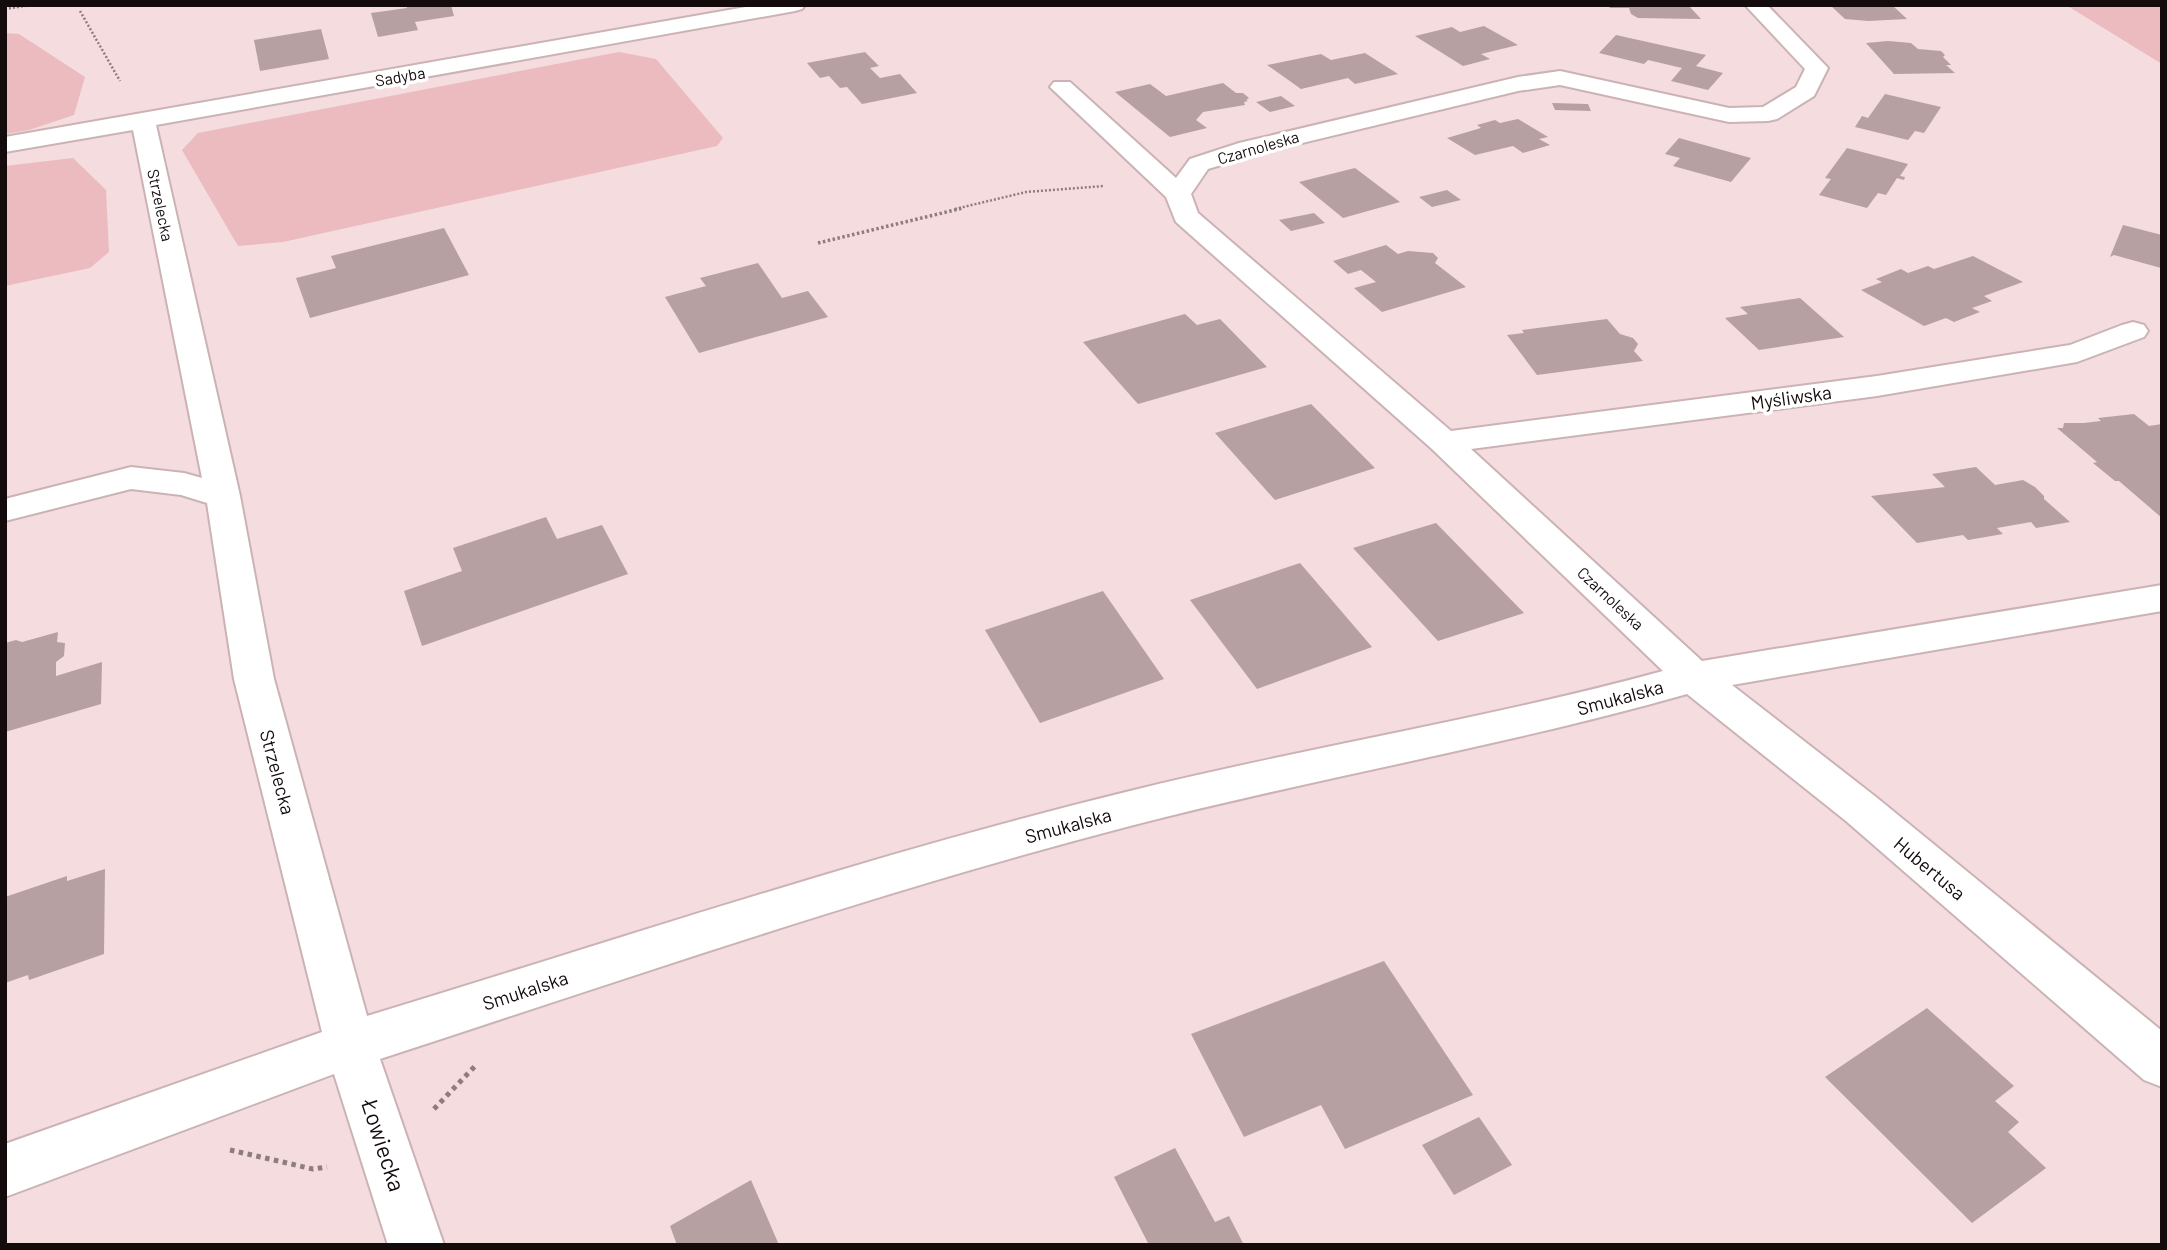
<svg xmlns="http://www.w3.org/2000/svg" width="2167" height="1250" viewBox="0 0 2167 1250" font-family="Barlow,sans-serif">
  <rect width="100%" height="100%" fill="#f5dcde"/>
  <!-- green -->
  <g fill="#ebbbc0">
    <polygon points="2066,5 2162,5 2162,64"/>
    <polygon points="5,33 19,34 85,77 74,115 29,130 5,134"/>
    <polygon points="619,52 656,59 723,138 717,146 283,242 238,246 182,150 198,133"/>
    <polygon points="73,158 106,190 109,252 90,268 5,286 5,166"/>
  </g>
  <!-- building -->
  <g fill="#b7a0a2">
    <polygon points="406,5 451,5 454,16 415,22 418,30 378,37 371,13 407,8"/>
    <polygon points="1608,5 1689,6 1701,19 1638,18 1631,14 1629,8 1610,8"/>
    <polygon points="1830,5 1892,5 1907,19 1868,21 1845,19"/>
    <polygon points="1484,26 1518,45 1481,54 1490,59 1463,66 1415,36 1452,27 1460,32"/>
    <polygon points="321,29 329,59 260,71 254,40"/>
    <polygon points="1616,35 1706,55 1696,66 1723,73 1708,90 1671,81 1682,68 1648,60 1644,64 1599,53"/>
    <polygon points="1888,41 1911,43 1918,49 1941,51 1945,55 1943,57 1951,65 1946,65 1955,73 1894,74 1866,43"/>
    <polygon points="865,52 879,66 870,68 880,78 900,74 917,93 862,104 847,87 840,88 829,76 820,78 807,63"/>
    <polygon points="1365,53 1398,74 1355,84 1348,78 1301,89 1267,65 1321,54 1331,60"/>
    <polygon points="1223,83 1236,93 1243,93 1249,98 1246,100 1248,101 1244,102 1245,105 1203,112 1196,120 1207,128 1170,137 1115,92 1150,84 1166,96"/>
    <polygon points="1885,94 1941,107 1924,133 1915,131 1908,140 1855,127 1862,116 1868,118"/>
    <polygon points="1281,96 1295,106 1270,112 1256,102"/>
    <polygon points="1552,103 1588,104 1591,111 1555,110"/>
    <polygon points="1518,119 1548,137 1539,139 1550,145 1523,153 1513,146 1475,155 1447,138 1481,128 1477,125 1495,120 1500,123"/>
    <polygon points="1679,138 1751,158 1731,182 1673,166 1680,158 1665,154"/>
    <polygon points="1847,148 1908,164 1900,176 1905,177 1904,180 1897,178 1886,195 1878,193 1867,208 1819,195 1831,179 1825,178"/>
    <polygon points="1355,168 1400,202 1343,218 1299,182"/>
    <polygon points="1447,190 1461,200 1432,207 1419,197"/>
    <polygon points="1314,213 1325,223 1291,231 1279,220"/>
    <polygon points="2123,225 2162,235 2161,268 2114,255 2110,257"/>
    <polygon points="444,228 469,275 310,318 296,278 336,268 331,256"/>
    <polygon points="1386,245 1398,254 1408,251 1433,253 1438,258 1435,263 1466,287 1382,312 1354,288 1376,282 1361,270 1348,274 1333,261"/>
    <polygon points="1973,256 2023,282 1984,296 1992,301 1972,308 1980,312 1954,322 1946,318 1924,326 1861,290 1882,282 1876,279 1901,269 1908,273 1928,266 1934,269"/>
    <polygon points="758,263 782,298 808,291 828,317 699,353 665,297 706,286 700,278"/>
    <polygon points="1800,298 1844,337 1759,350 1725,318 1748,314 1740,307"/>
    <polygon points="1185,314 1197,325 1220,319 1267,367 1138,404 1083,342"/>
    <polygon points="1607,319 1620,334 1633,338 1638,344 1634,351 1643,361 1537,375 1507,335 1524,333 1522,330"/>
    <polygon points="1311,404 1375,468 1275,500 1215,433"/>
    <polygon points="2134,414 2149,426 2162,424 2162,518 2119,481 2115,481 2093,463 2097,462 2057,428 2063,428 2064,423 2084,423 2101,421 2098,418"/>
    <polygon points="1976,467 1995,485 2023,480 2035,487 2044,496 2044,499 2070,522 2036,528 2031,522 1997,528 2003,534 1968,540 1963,535 1917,543 1871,496 1945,487 1932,474"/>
    <polygon points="546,517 557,539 602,525 628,574 422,646 404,591 462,571 453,548"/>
    <polygon points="1436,523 1524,613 1438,641 1353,548"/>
    <polygon points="1300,563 1372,647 1257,689 1190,600"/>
    <polygon points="1103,591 1164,679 1040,723 985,630"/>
    <polygon points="58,632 57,642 65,643 64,656 56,662 56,676 102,662 101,704 5,732 5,643 16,640 22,642"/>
    <polygon points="105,869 104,954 29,980 28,975 5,983 5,897 67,876 67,881"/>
    <polygon points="1384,961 1473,1095 1345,1149 1321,1105 1244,1137 1191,1034"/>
    <polygon points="1927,1008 2014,1086 1995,1101 2019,1122 2008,1132 2046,1168 1972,1223 1825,1077"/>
    <polygon points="1479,1117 1512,1165 1454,1195 1422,1145"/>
    <polygon points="1175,1148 1215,1222 1229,1216 1244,1245 1149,1245 1114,1177"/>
    <polygon points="751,1180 779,1245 677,1245 670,1226"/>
  </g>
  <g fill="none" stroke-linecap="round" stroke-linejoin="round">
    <defs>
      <path id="minor" d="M757 5H805L802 9 795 11 156 125 240 496 274 679 367 1016C620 939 873 854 1130 791 1307 747 1487 719 1663 671L1432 449 1176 222 1166 197 1050 87 1054 82H1070L1176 178 1190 159 1239 143 1518 77 1560 71 1729 108 1763 107 1796 87 1805 69 1745 5H1767L1828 68 1814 96 1777 119 1768 121 1729 122 1560 85 1518 91 1256 154 1208 169 1191 194 1198 213 1451 431 1877 376 2070 345 2122 325 2133 322 2144 325 2148 331 2144 337 2077 362 1877 396 1471 449 1702 661 2162 585V611L1732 685 1876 797 2162 1031V1087L2144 1080 1846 821 1687 694C1504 746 1315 778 1130 826 876 892 629 978 380 1059L444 1245H388L334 1074 5 1197V1144L322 1032 234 679 207 503 181 495 131 489 5 521V499L131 467 184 473 202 478 133 130 5 152V137Z"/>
    </defs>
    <!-- minor casing -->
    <use href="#minor" stroke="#cbb3b5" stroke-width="4"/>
    <!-- path-far2 -->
    <g stroke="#8e7d7f" stroke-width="2.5" stroke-dasharray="2 2" stroke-linecap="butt">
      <polyline points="5,9 31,5"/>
      <polyline points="80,11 120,81"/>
      <polyline points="955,209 1026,192 1104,186"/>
    </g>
    <!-- path-far1 -->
    <polyline stroke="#8e7d7f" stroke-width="3.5" stroke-dasharray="2.5 2.5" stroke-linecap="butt" points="818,243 963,208"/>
    <!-- path -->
    <g stroke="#8e7d7f" stroke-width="5" stroke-dasharray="4.5 4.5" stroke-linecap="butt">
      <polyline points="434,1109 476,1065"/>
      <polyline points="230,1150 313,1169 327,1167"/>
    </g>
    <!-- minor -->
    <use href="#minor" fill="#fff" fill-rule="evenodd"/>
  </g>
  <g text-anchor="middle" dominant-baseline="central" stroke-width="7" stroke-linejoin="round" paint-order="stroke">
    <!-- far-street labels -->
    <g font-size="16" fill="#130b0c" stroke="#fff">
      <text transform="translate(400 76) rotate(-10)">Sadyba</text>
      <text transform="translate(1258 147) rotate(-16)">Czarnoleska</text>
      <text transform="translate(161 205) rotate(78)">Strzelecka</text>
      <text transform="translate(1611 598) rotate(43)">Czarnoleska</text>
    </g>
    <!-- street labels -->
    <g font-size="19" fill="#130b0c" stroke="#fff">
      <text transform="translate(1791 397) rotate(-8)">Myśliwska</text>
      <text transform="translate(1620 697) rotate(-15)">Smukalska</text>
      <text transform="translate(278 772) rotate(75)">Strzelecka</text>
      <text transform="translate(1068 825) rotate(-15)">Smukalska</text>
      <text transform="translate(1930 868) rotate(40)">Hubertusa</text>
      <text transform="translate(525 990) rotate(-18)">Smukalska</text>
    </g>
    <!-- near-street labels -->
    <g font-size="23" fill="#130b0c" stroke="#fff">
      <text transform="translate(384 1145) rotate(72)">Łowiecka</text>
    </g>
  </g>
  <!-- border -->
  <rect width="2167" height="1250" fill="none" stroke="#130b0c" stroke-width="14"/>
</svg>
